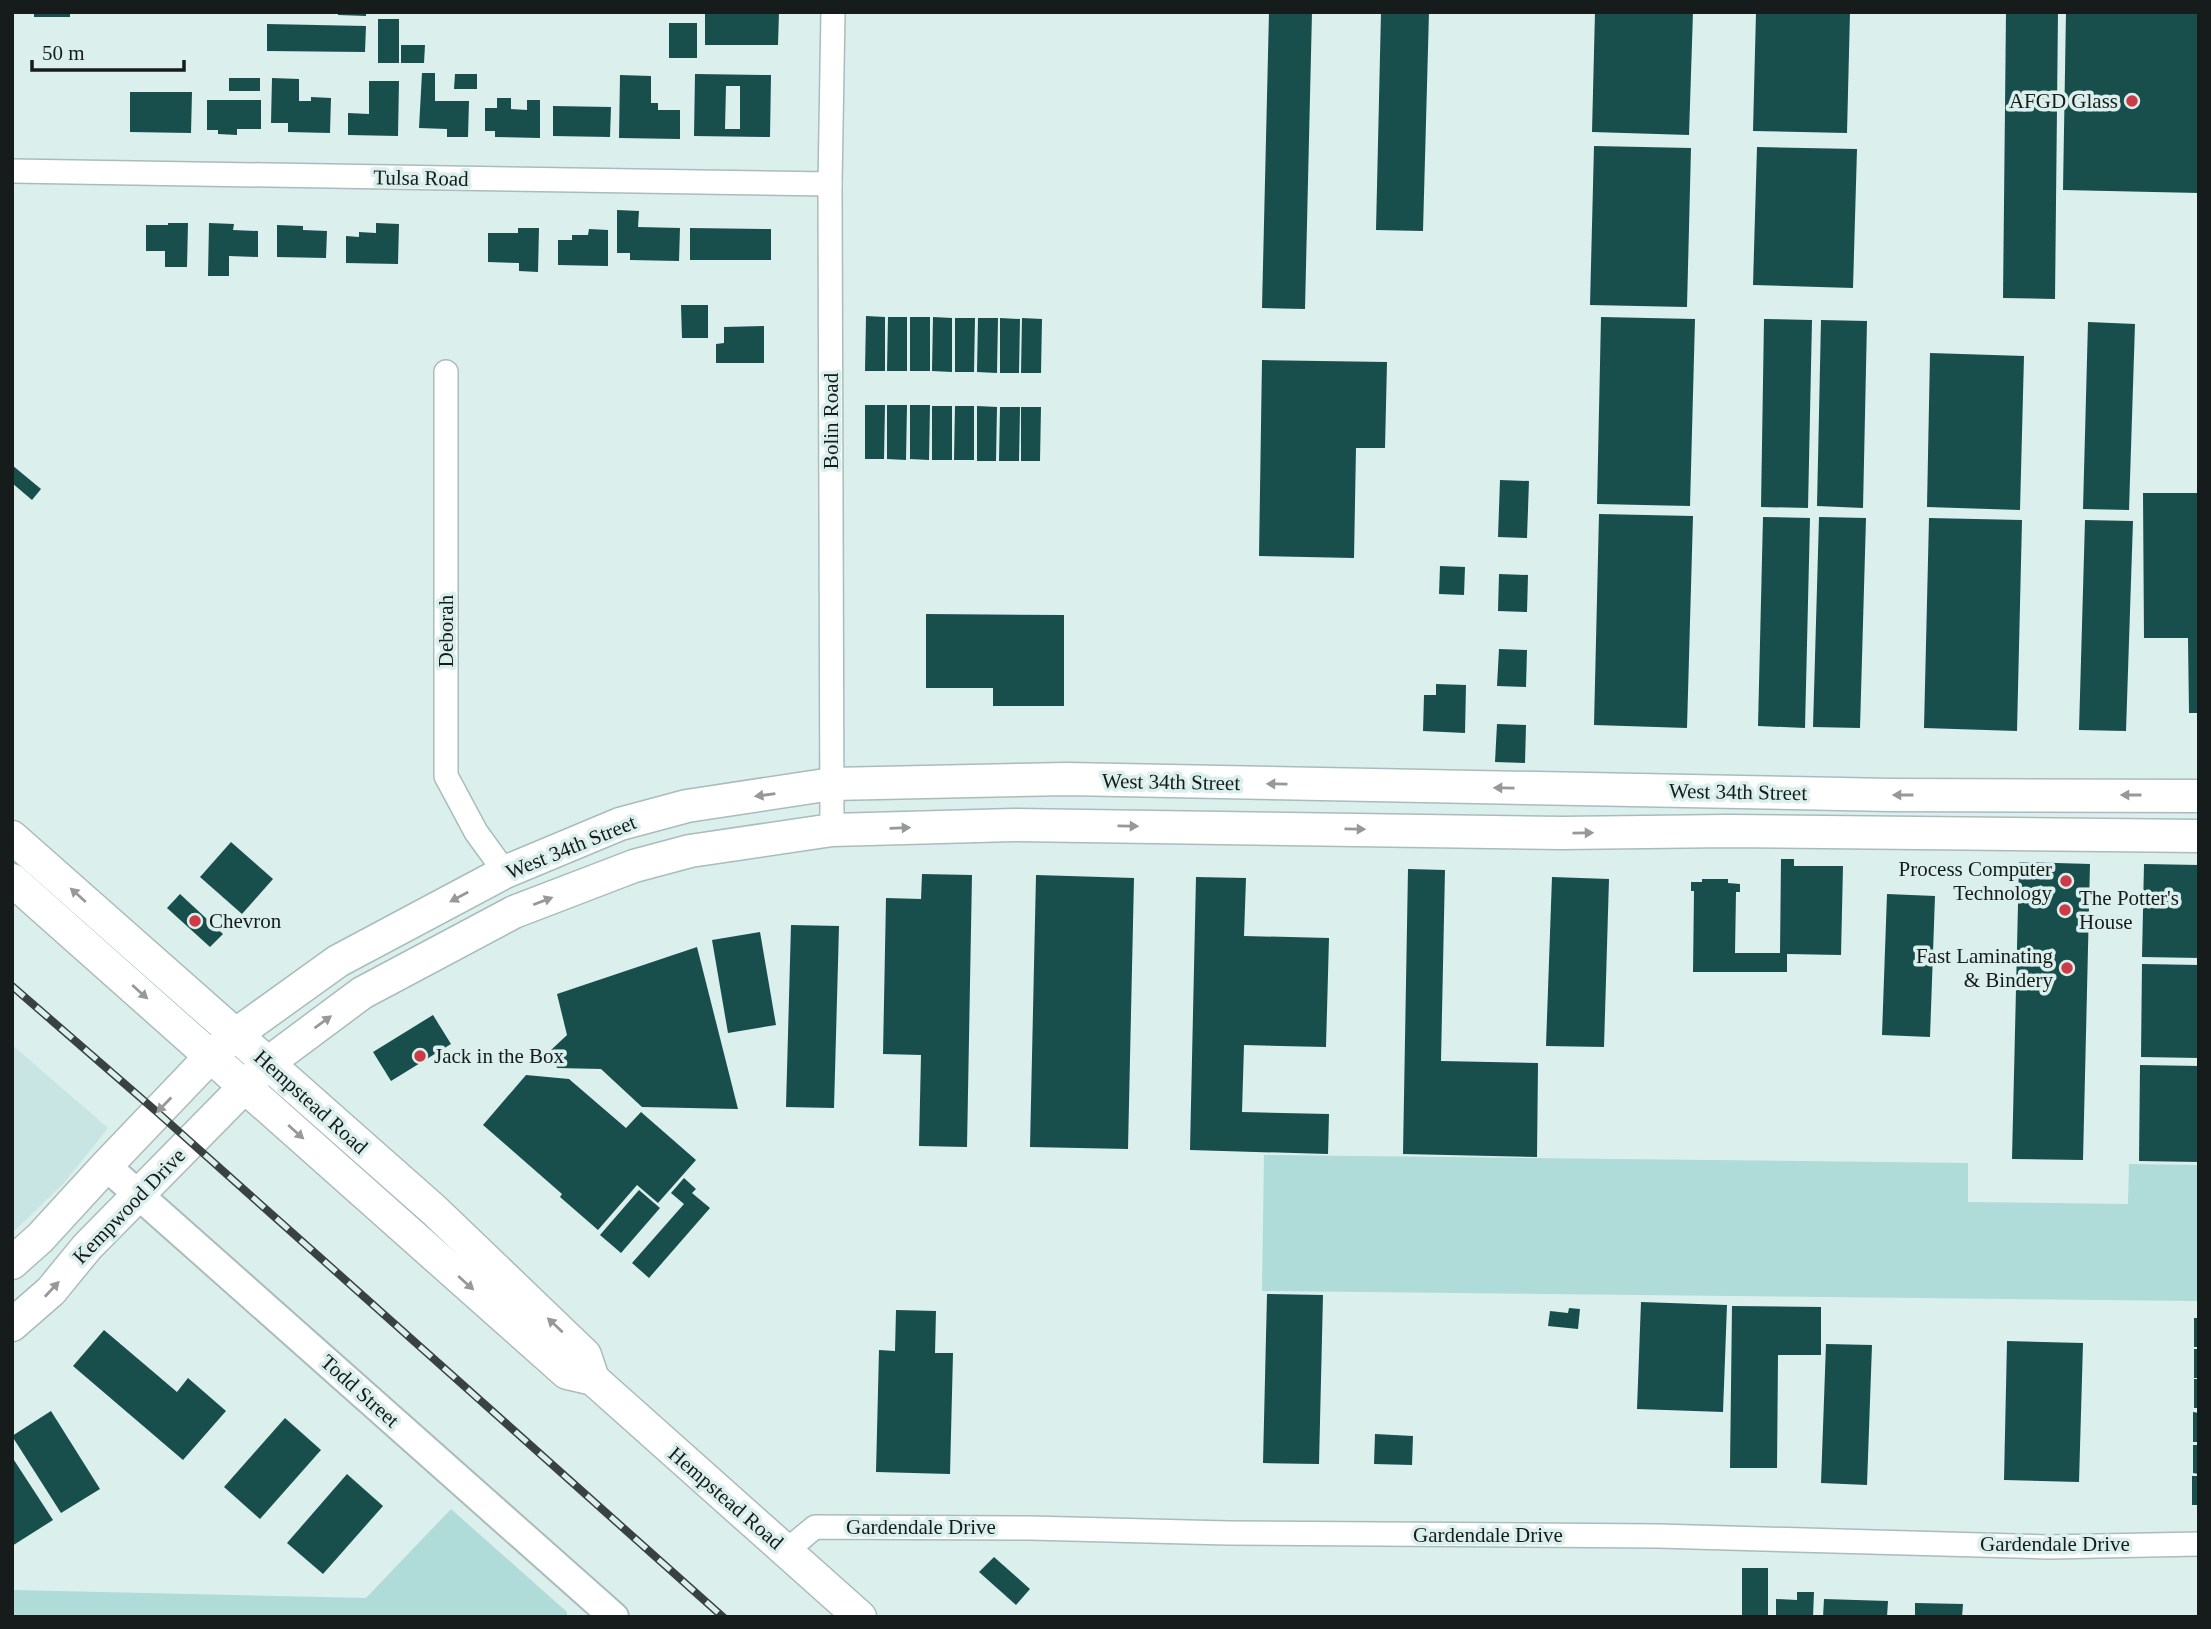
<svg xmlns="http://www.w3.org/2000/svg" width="2211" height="1629" viewBox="0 0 2211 1629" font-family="'Times New Roman',serif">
  <rect width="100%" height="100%" fill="#dbefed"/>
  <!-- built -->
  <polygon fill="#c8e5e3" points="12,1045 108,1128 63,1184 12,1233"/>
  <!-- green -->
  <g fill="#afdbd8">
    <polygon points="1264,1155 1968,1163 1968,1202 2128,1204 2129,1164 2199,1165 2199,1301 1262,1291"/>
    <polygon points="451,1509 567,1612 567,1617 12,1617 12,1590 366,1598"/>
  </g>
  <!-- building -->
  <g fill="#184f4d" fill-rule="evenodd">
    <rect x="34" y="12" width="36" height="5"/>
    <polygon points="338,12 366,12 366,16 338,15"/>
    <polygon points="705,12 779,12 778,45 705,45"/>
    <polygon points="1269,12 1312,12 1305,309 1262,308"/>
    <polygon points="1381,12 1429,12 1423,231 1376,230"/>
    <polygon points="1595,12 1693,12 1689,135 1592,132"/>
    <polygon points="1756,12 1850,12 1847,133 1753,131"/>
    <polygon points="2006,12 2058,12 2055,299 2003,298"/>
    <polygon points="2066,12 2199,12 2199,193 2063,190"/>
    <rect x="378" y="19" width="21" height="44"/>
    <rect x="669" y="23" width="28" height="35"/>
    <polygon points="267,24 366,26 365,52 267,51"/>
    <polygon points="401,45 425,45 424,63 401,63"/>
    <polygon points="422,73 435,73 435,101 469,101 468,137 447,137 447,129 419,128"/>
    <polygon points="455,74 477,74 477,89 454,89"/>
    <path d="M695 74 771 75 770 137 694 136ZM726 86H740V129H725Z"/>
    <polygon points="620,75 651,76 651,103 658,103 658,110 680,110 680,139 619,138"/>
    <rect x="229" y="78" width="31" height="13"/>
    <polygon points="272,78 299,79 299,101 311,101 311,97 331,98 330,133 288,132 288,123 271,123"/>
    <polygon points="369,81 399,81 398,136 348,135 348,113 369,114"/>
    <polygon points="130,92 192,92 191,133 130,132"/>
    <polygon points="497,98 511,98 511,109 527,110 527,100 540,100 540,138 495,137 495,131 485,131 485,108 497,108"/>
    <polygon points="207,100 261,100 261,129 237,129 237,135 218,134 218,130 207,130"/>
    <polygon points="553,106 611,107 610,137 553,136"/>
    <polygon points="1594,146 1691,148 1687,307 1590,305"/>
    <polygon points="1757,147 1857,149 1853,288 1753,285"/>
    <polygon points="617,210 639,211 638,227 680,228 679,261 630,260 630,253 617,253"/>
    <polygon points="168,223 188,223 187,267 165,267 165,251 146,251 146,225 168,225"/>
    <polygon points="209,223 234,224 233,230 258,231 258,257 229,256 229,276 208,276"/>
    <polygon points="376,223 399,224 398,264 346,263 346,236 359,237 359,232 376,233"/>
    <polygon points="277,225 303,226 303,230 327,231 326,258 277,257"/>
    <polygon points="518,228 539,228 538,272 519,271 519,263 488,262 488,233 518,233"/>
    <polygon points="690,228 771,229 771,260 690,260"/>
    <polygon points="589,229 608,230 608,266 558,265 558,240 572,240 572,235 588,235"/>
    <polygon points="681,305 708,305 708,338 682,338"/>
    <polygon points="866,316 885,317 885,371 865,371"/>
    <polygon points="888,317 907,317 907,371 887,371"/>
    <rect x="910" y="317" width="20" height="54"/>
    <polygon points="933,317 952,318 952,372 932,371"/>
    <polygon points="1601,317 1695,319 1690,506 1597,504"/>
    <polygon points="955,318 975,318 974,372 955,372"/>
    <polygon points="978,318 998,318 997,373 977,372"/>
    <polygon points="1000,318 1020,319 1019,373 1000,373"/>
    <polygon points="1022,318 1042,319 1041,373 1021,373"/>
    <polygon points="1764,319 1812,320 1808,508 1761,507"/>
    <polygon points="1821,320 1867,321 1863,508 1817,506"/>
    <polygon points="2088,322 2135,324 2129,510 2083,509"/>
    <polygon points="764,326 764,363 716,363 716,344 724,343 724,327"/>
    <polygon points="1930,353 2024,356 2020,510 1927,507"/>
    <polygon points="1262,360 1387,362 1385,448 1356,448 1354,558 1259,556"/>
    <polygon points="865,405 885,405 884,459 865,459"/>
    <polygon points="887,405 907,405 906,460 887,459"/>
    <polygon points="910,405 930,405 929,460 910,459"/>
    <rect x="932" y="406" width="20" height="54"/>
    <polygon points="955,406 974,406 974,460 954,460"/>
    <polygon points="977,406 997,407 996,461 977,461"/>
    <polygon points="1000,407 1020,407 1019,461 999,461"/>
    <polygon points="1021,407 1041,407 1040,461 1021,461"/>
    <polygon points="12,465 41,489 32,500 12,483"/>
    <polygon points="1500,480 1529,481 1527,538 1498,537"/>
    <polygon points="2143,493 2199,493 2199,713 2189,713 2188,638 2144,638"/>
    <polygon points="1599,514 1693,516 1687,728 1594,725"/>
    <polygon points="1763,517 1810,518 1805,728 1758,726"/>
    <polygon points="1819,517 1866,518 1860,728 1813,727"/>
    <polygon points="1929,518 2022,520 2017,731 1924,728"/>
    <polygon points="2085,520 2133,521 2126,731 2079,730"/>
    <polygon points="1440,566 1465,567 1464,595 1439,594"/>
    <polygon points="1499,574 1528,575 1527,612 1498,611"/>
    <polygon points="926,614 1064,615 1064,706 993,706 993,688 926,688"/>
    <polygon points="1499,649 1527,650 1526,687 1497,686"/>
    <polygon points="1436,684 1466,685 1465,733 1423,731 1424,695 1436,695"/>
    <polygon points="1497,724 1526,725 1525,763 1495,762"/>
    <polygon points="231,842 273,879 242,914 200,877"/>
    <polygon points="1781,859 1794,859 1794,866 1843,866 1841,955 1787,954 1787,972 1693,972 1694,891 1691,891 1691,882 1702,882 1702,879 1728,879 1728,883 1740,884 1740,892 1736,892 1735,953 1780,953"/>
    <polygon points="2019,862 2090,864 2083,1160 2012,1159"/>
    <polygon points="2144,864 2199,865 2199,958 2142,957"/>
    <polygon points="1408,869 1445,870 1441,1061 1538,1063 1537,1157 1403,1154"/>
    <polygon points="922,874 972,875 967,1147 919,1146 921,1055 883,1054 886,898 921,899"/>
    <polygon points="1036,875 1134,878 1128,1149 1030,1147"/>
    <polygon points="1196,877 1246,878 1244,936 1329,938 1326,1047 1244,1045 1242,1112 1329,1114 1328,1154 1190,1150"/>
    <polygon points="1552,877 1609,879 1604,1047 1546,1046"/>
    <polygon points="180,894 223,934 210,947 167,908"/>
    <polygon points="1887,894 1935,896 1930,1037 1882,1035"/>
    <polygon points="791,925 839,926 834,1108 786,1107"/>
    <polygon points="760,932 776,1025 728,1033 712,940"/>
    <polygon points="697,947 738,1109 642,1107 601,1069 557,1068 550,1051 567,1035 557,994"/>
    <polygon points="2142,964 2199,965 2199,1058 2141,1057"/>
    <polygon points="433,1015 451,1044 391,1081 373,1052"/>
    <polygon points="2140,1065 2199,1066 2198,1162 2139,1161"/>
    <polygon points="526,1075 569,1079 626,1128 641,1112 696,1160 658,1203 637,1185 598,1230 560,1197 562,1194 483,1125"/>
    <polygon points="684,1178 696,1189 692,1193 710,1208 649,1278 632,1263 684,1204 671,1193"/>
    <polygon points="639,1190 660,1208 621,1253 600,1235"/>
    <polygon points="1267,1294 1323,1295 1319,1464 1263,1463"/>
    <polygon points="1641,1302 1727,1305 1723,1412 1637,1409"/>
    <polygon points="1732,1306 1821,1307 1821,1355 1778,1355 1777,1468 1730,1468"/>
    <polygon points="1569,1308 1580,1309 1578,1329 1548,1326 1550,1311 1568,1313"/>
    <polygon points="896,1310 936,1311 935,1353 953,1353 950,1474 876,1472 879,1350 895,1351"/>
    <rect x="2194" y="1318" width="5" height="29"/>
    <polygon points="104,1330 177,1392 188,1378 226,1411 183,1460 73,1366"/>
    <polygon points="2007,1341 2083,1343 2079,1482 2004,1480"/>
    <polygon points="1826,1344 1872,1345 1867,1485 1821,1483"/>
    <rect x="2194" y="1349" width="5" height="29"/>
    <rect x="2194" y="1379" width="5" height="29"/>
    <polygon points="51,1411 100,1489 61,1513 12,1436"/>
    <polygon points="2193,1412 2199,1413 2199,1442 2193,1442"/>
    <polygon points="285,1418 321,1450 260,1519 224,1487"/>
    <polygon points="1375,1434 1413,1436 1412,1465 1374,1464"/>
    <polygon points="2193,1445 2199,1445 2199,1474 2193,1473"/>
    <polygon points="12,1457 53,1520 12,1546"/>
    <polygon points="347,1474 383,1506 323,1574 287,1543"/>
    <rect x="2192" y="1476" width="7" height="29"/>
    <polygon points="994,1557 1030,1589 1016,1605 979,1572"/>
    <rect x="1742" y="1568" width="26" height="49"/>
    <polygon points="1797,1592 1814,1592 1813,1617 1776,1617 1776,1599 1797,1600"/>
    <polygon points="1824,1599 1888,1601 1887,1617 1823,1617"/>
    <polygon points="1915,1603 1963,1604 1962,1617 1915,1617"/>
  </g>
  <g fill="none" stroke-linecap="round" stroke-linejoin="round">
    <defs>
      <g id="minor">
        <polyline points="12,171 830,184"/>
        <polyline points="446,372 446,776 476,832 505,872"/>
        <polyline points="832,830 830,184 833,12"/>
        <polyline points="786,1551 815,1527 1030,1528 1228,1533 1658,1536 2049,1547 2199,1544"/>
      </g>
      <polyline id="tertiary" points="106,1166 614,1617"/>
      <g id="secondary">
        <polyline points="12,837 434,1210 585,1355 593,1379"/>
        <polyline points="12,880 567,1373 593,1379 860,1617"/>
        <polyline points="12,1263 40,1238 106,1166 211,1056 235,1035 338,961 505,872 620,824 687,806 832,784 1067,779 1891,795 2199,796"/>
        <polyline points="12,1325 51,1291 87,1247 268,1063 362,993 514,912 634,866 690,851 832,830 1014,825 1562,833 1728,831 2199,836"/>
      </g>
    </defs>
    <!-- minor casing -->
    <use href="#minor" stroke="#a9bcbb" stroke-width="26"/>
    <!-- tertiary casing -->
    <use href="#tertiary" stroke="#a9bcbb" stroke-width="32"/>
    <!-- secondary casing -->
    <use href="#secondary" stroke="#a9bcbb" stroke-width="35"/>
    <!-- minor -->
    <use href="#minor" stroke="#fff" stroke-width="23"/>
    <!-- tertiary -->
    <use href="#tertiary" stroke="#fff" stroke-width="28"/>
    <!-- secondary -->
    <use href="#secondary" stroke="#fff" stroke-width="32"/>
    <defs>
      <polyline id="rail" points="12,986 157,1112 723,1617"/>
    </defs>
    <!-- rail casing -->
    <use href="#rail" stroke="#394241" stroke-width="8"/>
    <!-- rail -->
    <use href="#rail" stroke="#dbefed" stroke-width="5" stroke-dasharray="16" stroke-linecap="butt"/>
  </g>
  <!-- one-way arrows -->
  <defs><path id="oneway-solid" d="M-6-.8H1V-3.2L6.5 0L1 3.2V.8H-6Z" transform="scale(1.75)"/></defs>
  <g fill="#969998">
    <use href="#oneway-solid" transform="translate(1277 784) rotate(-179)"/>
    <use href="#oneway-solid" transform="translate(1504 788) rotate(-179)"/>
    <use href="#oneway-solid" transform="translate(765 795) rotate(172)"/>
    <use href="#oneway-solid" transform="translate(1903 795) rotate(180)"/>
    <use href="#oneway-solid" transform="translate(2131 795) rotate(-180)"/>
    <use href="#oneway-solid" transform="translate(1128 826) rotate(1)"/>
    <use href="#oneway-solid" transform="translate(900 828) rotate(-2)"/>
    <use href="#oneway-solid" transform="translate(1355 829) rotate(1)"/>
    <use href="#oneway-solid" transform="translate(1583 833) rotate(-1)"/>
    <use href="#oneway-solid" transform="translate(78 895) rotate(-138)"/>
    <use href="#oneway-solid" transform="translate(459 897) rotate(152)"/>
    <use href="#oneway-solid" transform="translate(543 901) rotate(-21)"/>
    <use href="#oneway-solid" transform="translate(140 992) rotate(42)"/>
    <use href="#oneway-solid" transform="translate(323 1022) rotate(-36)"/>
    <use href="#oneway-solid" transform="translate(164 1105) rotate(134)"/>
    <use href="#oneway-solid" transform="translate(296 1132) rotate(42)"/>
    <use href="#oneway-solid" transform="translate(466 1283) rotate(42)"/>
    <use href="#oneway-solid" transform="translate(52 1289) rotate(-47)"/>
    <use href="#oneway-solid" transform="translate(555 1325) rotate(-137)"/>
  </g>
  <!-- markers -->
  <g fill="#cc3c48" stroke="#dbefed" stroke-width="2.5">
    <circle cx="2132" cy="101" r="7"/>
    <circle cx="2066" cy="881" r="7"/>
    <circle cx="2065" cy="910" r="7"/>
    <circle cx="195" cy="921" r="7"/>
    <circle cx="2067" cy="968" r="7"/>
    <circle cx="420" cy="1056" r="7"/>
  </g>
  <g text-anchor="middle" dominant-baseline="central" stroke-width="7" stroke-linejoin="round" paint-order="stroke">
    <!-- poi labels -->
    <g font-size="21" fill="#151c1b" stroke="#dbefed" text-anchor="end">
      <text x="2118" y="101">AFGD Glass</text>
      <text x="2052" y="869">Process Computer<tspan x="2052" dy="24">Technology</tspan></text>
      <text x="2079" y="898" text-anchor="start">The Potter's<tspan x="2079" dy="24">House</tspan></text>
      <text x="209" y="921" text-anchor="start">Chevron</text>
      <text x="2053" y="956">Fast Laminating<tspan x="2053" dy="24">&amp; Bindery</tspan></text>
      <text x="434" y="1056" text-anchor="start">Jack in the Box</text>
    </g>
    <!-- street labels -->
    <g font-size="21" fill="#151c1b" stroke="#dbefed">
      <text transform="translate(421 178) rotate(1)">Tulsa Road</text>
      <text transform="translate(831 421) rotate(-90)">Bolin Road</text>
      <text transform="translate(446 631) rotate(-90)">Deborah</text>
      <text transform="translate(1171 782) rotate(1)">West 34th Street</text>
      <text transform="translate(1738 792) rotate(1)">West 34th Street</text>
      <text transform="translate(571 847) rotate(-22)">West 34th Street</text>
      <text transform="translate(311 1102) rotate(42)">Hempstead Road</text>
      <text transform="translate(129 1206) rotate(-46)">Kempwood Drive</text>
      <text transform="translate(360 1391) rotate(42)">Todd Street</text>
      <text transform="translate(726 1498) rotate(41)">Hempstead Road</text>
      <text x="921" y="1527">Gardendale Drive</text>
      <text x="1488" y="1535">Gardendale Drive</text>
      <text x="2055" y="1544">Gardendale Drive</text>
    </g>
  </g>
  <!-- border -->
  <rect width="2211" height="1629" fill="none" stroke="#151c1b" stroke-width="28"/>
  <!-- scale -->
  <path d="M32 60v10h152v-10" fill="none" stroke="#151c1b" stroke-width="3.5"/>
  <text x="42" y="60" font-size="21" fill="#151c1b" stroke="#dbefed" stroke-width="5" paint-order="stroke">50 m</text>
</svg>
